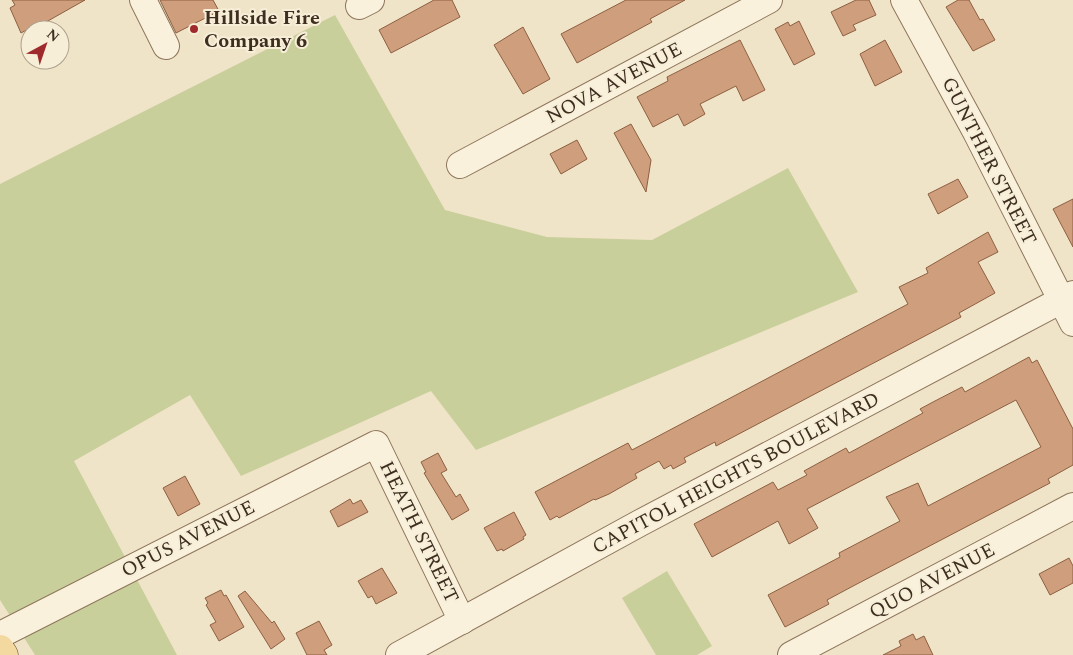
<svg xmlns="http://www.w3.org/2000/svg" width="1073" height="655" viewBox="0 0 1073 655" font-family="Spectral,serif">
  <rect width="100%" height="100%" fill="#f0e4c8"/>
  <!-- green -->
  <g fill="#c9cf9b">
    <polygon points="335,15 445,210 547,237 652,240 788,168 858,292 476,450 431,391 241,476 190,395 74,461 177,655 35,655 0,600 0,184"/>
    <polygon points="667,571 712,646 697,655 656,655 622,598"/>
  </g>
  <!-- building -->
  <g fill="#cf9f7d" stroke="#8d5f41">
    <polygon points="12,0 85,0 39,26 37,24 21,33 10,8 15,5"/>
    <polygon points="160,0 213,0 219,11 176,33"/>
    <polygon points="434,0 452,0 460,17 391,53 379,30"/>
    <polygon points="626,0 685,0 650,19 652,22 577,63 561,34"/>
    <polygon points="856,0 869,0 876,15 853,25 856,30 843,36 831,12"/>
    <polygon points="958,0 969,0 980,20 983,19 995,40 973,51 946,7"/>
    <polygon points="799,21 815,54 794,65 775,29 788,22 790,26"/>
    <polygon points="523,27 550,79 523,94 494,45"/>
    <polygon points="740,40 765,90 743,101 736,86 700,104 705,114 684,126 678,114 653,127 637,97 668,81 667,77"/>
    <polygon points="885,40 902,72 875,86 860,54"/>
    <polygon points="631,124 651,160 646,192 614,133"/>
    <polygon points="577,140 587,159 561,174 550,154"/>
    <polygon points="958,179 968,197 938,214 928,194"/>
    <polygon points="1073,199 1073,247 1053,209"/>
    <polygon points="988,232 998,252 978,262 995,293 959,313 961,317 716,446 715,442 684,458 686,462 673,469 671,465 664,469 659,461 635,474 637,478 609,494 595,500 594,499 559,518 557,516 550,520 535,492 628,443 632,450 908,304 899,287 928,273 926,268"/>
    <polygon points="1029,357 1032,363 1037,360 1073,429 1073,465 1048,479 1050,483 855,585 827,600 829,604 785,627 768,595 840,557 839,553 900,521 886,497 918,483 928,506 1041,447 1016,400 807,509 818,528 789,544 778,521 712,557 694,524 773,482 778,490 807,475 804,471 846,448 849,453 923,413 920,409 933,402 962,387 965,392"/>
    <polygon points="438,453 447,470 441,473 456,497 460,494 469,510 452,520 424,473 426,472 421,462"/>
    <polygon points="185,476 200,504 178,516 163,488"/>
    <polygon points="350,499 353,504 361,500 368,512 338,527 330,511"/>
    <polygon points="514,512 526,535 523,537 524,539 503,551 502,549 497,551 484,528"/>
    <polygon points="1069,558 1073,566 1073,583 1050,595 1039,574"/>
    <polygon points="382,568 397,593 376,604 372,596 368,598 358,581"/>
    <polygon points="221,590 224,596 226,595 244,627 219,641 210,625 216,622 206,605 208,603 205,598"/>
    <polygon points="245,591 272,623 274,621 285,639 271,649 238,596"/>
    <polygon points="319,621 332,645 324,650 327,655 307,655 296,633"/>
    <polygon points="913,634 916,640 924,636 933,655 883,655 901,646 899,641"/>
  </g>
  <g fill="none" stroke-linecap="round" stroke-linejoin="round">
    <defs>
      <g id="minor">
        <polyline points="143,0 166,46"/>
        <polyline points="904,0 976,132 1073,323"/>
        <polyline points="359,6 371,0"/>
        <polyline points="460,165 769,0"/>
        <polyline points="0,635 376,444 462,621"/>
        <polyline points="399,655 640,523 1073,294"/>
        <polyline points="791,655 1073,506"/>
      </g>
      <polyline id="major" points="0,649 4,655"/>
    </defs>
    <!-- minor casing -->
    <use href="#minor" stroke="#8d765c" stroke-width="28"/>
    <!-- major casing -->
    <use href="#major" stroke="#5b4430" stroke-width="29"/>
    <!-- minor -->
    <use href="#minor" stroke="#faf1dc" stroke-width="26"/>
    <!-- major -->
    <use href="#major" stroke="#f3d9a0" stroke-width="28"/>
  </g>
  <!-- markers -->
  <circle fill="#9e2a2b" stroke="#f7eed8" stroke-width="2" cx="194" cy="29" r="5"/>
  <g text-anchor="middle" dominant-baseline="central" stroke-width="4" stroke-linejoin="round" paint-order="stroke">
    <!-- poi labels -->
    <g font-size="20" font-weight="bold" fill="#3d2e20" stroke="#f7eed8" text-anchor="start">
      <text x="204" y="18">Hillside Fire<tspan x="204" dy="23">Company 6</tspan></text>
    </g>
    <!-- street labels -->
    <g font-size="20" fill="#3d2e20" stroke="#f7eed8">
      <text transform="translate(614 83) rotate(-28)">NOVA AVENUE</text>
      <text transform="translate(989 161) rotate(63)">GUNTHER STREET</text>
      <text transform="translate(736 473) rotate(-28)">CAPITOL HEIGHTS BOULEVARD</text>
      <text transform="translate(419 532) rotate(64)">HEATH STREET</text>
      <text transform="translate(188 539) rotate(-27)">OPUS AVENUE</text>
      <text transform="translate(932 581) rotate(-28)">QUO AVENUE</text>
    </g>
  </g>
  <!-- north arrow -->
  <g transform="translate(45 45) rotate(40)"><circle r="24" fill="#f7eed8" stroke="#ada18e"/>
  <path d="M0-4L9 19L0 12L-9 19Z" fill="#9e2a2b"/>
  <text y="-8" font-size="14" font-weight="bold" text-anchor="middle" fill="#3d2e20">N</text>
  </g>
</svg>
